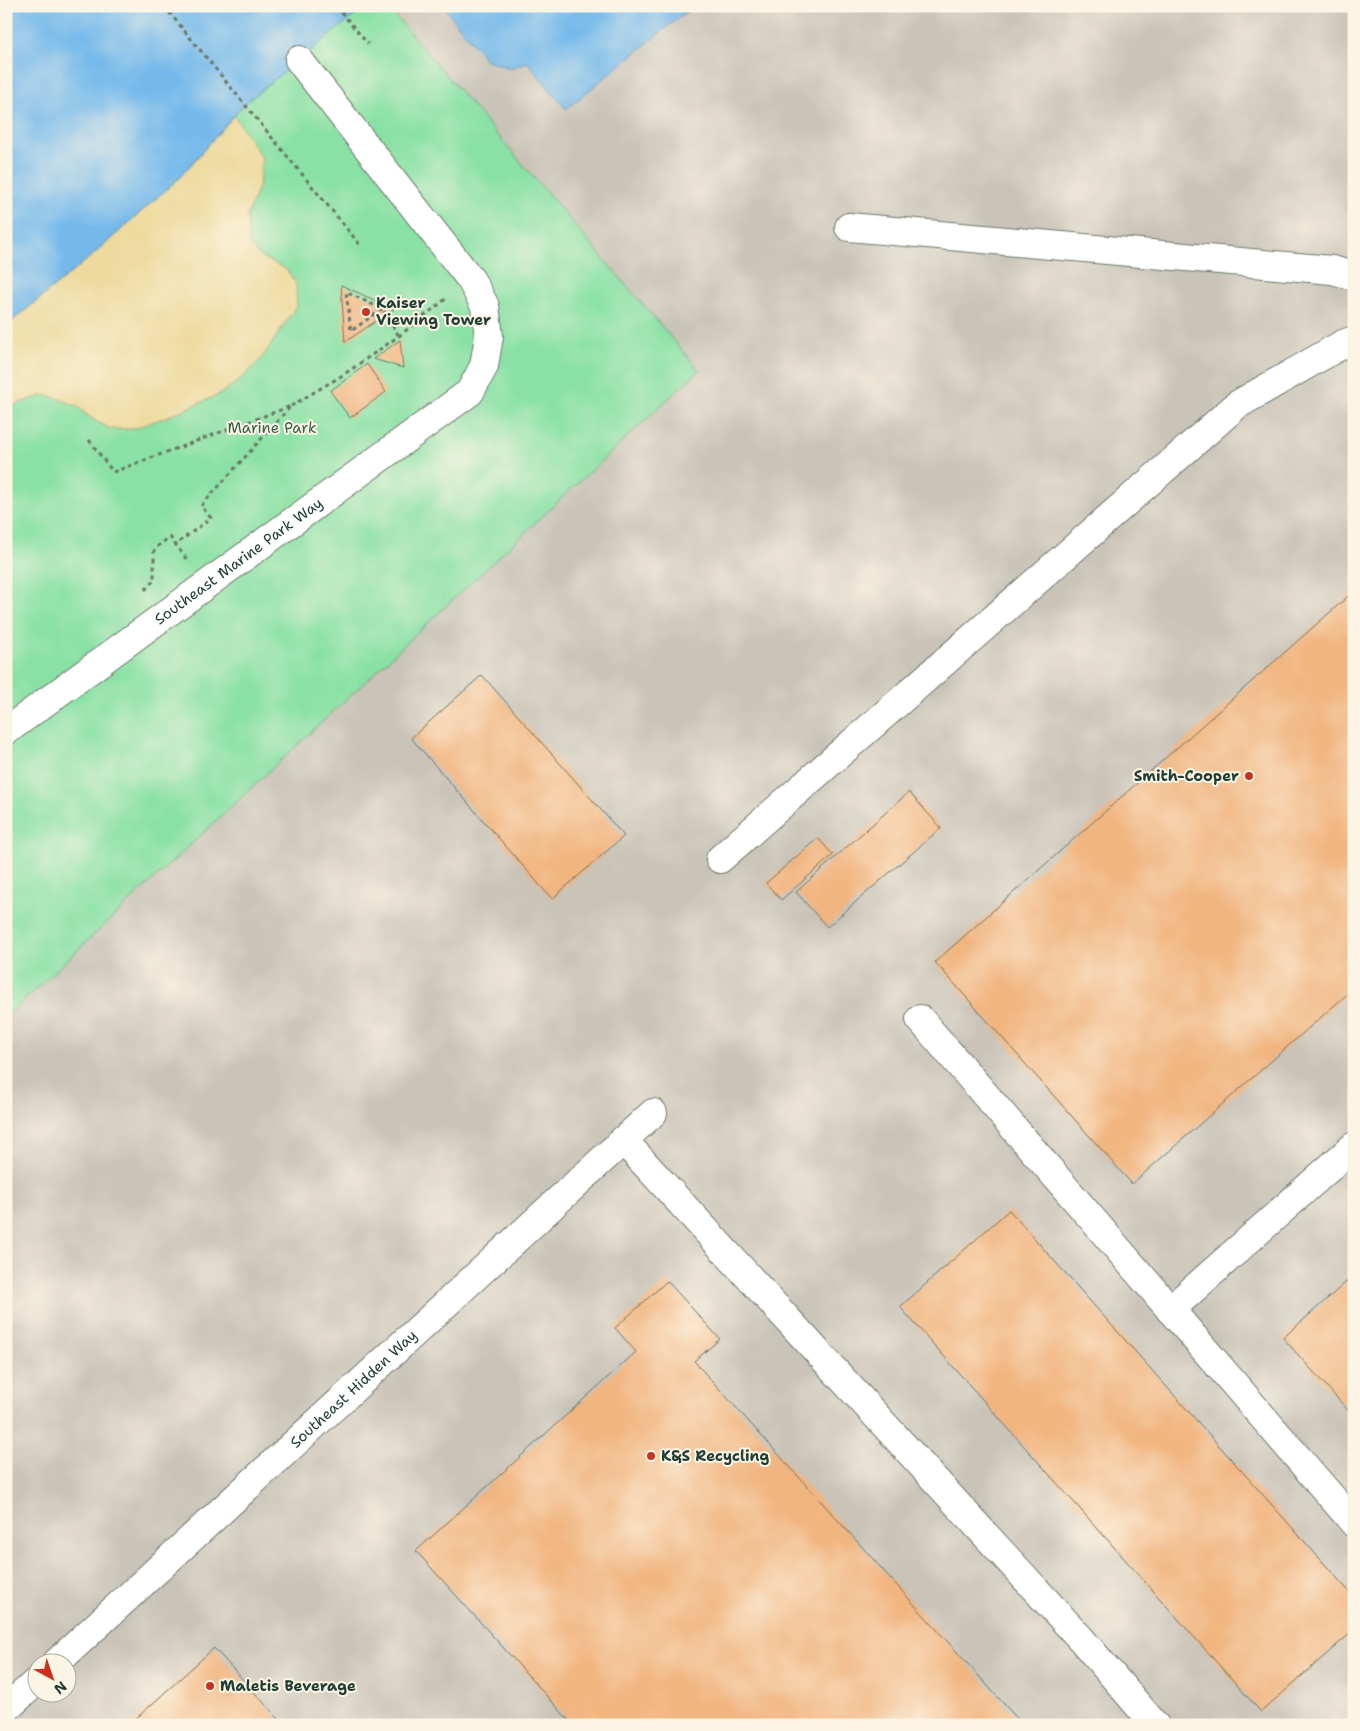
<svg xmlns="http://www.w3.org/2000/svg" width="1360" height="1731" viewBox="0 0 1360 1731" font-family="'Shantell Sans',sans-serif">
  <rect width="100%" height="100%" fill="#fcf5e5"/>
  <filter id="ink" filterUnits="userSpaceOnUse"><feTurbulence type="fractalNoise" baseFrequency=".02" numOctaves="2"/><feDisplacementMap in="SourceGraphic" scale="10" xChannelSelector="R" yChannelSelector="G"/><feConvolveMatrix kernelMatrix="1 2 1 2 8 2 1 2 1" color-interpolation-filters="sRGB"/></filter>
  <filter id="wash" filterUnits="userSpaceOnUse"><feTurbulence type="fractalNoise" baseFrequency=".0096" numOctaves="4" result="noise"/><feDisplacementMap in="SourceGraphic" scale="20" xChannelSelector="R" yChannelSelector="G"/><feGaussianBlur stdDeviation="1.12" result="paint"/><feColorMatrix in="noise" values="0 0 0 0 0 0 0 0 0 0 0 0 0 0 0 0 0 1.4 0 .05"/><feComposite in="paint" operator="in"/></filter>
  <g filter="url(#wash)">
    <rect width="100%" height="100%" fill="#f5e4ca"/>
    <!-- industrial -->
    <path fill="#c9c3b8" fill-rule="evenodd" d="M387 6H443L486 60 527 62 566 108 693 6H1354V1725H6V1017L699 370ZM38 1664H68V1694H38Z"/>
    <!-- green -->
    <polygon fill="#89e1a5" stroke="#548f6c" points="366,6 387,6 699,370 6,1017 6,326 94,254 180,177 244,104"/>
    <!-- sand -->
    <polygon fill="#eeda9e" stroke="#868c69" points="234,115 262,158 259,185 247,216 249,245 261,257 286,269 296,283 297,305 262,358 239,381 218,395 169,416 133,429 110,429 89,417 77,406 57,398 43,395 6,408 6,326 94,254 180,177"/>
    <!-- water -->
    <g fill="#75b9eb" stroke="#4a7b90">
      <polygon points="6,6 366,6 244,104 180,177 94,254 6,326"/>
      <polygon points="443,6 693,6 566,109 527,62 510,68 486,60"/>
    </g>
    <g id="blocks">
      <!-- building -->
      <g fill="#f1b580">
        <polygon points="341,285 394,309 345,342"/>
        <polygon points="400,340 403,368 373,359"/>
        <polygon points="367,364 386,392 350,418 330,391"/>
        <polygon points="1354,591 1354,988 1132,1184 935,962"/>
        <polygon points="482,675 624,836 552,899 411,738"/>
        <polygon points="909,792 941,828 827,927 796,892"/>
        <polygon points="818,838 833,855 781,900 766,883"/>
        <polygon points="1009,1210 1354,1597 1354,1630 1261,1712 900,1307"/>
        <polygon points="1354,1275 1354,1417 1283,1338"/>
        <polygon points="667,1281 720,1339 694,1361 1023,1725 573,1725 416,1551 636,1352 615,1328"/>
        <polygon points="214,1648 284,1725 129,1725"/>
      </g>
    </g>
  </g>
  <g filter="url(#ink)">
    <use href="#blocks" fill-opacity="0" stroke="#6a7768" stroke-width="1"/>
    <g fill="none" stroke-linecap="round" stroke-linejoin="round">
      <defs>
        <g id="minor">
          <polyline points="849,227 1332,270 1354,276"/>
          <path id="s1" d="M6 731 470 392 484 366 489 336 485 306 471 280 299 60"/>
          <polyline points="720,859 1237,405 1343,344 1354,340"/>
          <polyline points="920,1019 1354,1523"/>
          <polyline points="623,1140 1082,1640 1155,1725"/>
          <polyline points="1170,1310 1354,1146"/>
          <path id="s2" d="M55 1664 653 1113"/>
          <polyline points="6,1709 38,1680"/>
        </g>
      </defs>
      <!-- minor casing -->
      <use href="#minor" stroke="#6a7768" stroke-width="30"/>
      <!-- path -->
      <g stroke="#6a7768" stroke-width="3" stroke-dasharray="4 4" stroke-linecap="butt">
        <polyline points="164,6 361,246"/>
        <polyline points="336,6 368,44"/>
        <polyline points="382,309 351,331 346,292 382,309 399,336"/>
        <polyline points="291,406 343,375 399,336 447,298"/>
        <polyline points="89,440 113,472 291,406 201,506 211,518 175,545"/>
        <polyline points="145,590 154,580 154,549 170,537 188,561"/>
      </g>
      <!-- minor -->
      <use href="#minor" stroke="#fff" stroke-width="28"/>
    </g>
  </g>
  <!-- markers -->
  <g fill="#c8321e" stroke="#fcf5e5" stroke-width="2">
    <circle cx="366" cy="312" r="5"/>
    <circle cx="1249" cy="776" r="5"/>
    <circle cx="651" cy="1456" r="5"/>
    <circle cx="210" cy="1686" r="5"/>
  </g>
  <g text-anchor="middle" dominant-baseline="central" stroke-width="4" stroke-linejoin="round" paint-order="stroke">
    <!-- poi labels -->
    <g font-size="15" font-weight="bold" fill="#1f3d34" stroke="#fcf5e5" text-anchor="start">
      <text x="376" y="303">Kaiser<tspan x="376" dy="17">Viewing Tower</tspan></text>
      <text x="1239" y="776" text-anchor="end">Smith-Cooper</text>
      <text x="661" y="1456">K&amp;S Recycling</text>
      <text x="220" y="1686">Maletis Beverage</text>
    </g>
    <!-- park labels -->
    <g font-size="15" fill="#345e4b" stroke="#fcf5e5">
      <text x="272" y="428">Marine Park</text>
    </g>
    <!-- street labels -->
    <g font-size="15" fill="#1f3d34" stroke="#fcf5e5">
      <text stroke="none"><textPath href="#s1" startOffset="288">Southeast Marine Park Way</textPath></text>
      <text stroke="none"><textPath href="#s2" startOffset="406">Southeast Hidden Way</textPath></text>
    </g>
  </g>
  <!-- margin -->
  <rect width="1360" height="1731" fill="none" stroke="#fcf5e5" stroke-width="25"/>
  <!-- north arrow -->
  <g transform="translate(52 1678) rotate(140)"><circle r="24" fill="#fcf5e5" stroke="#a4ab9e"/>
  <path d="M0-4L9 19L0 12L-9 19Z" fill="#c8321e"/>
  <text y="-8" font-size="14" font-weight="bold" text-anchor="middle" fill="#1f3d34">N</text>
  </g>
</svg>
